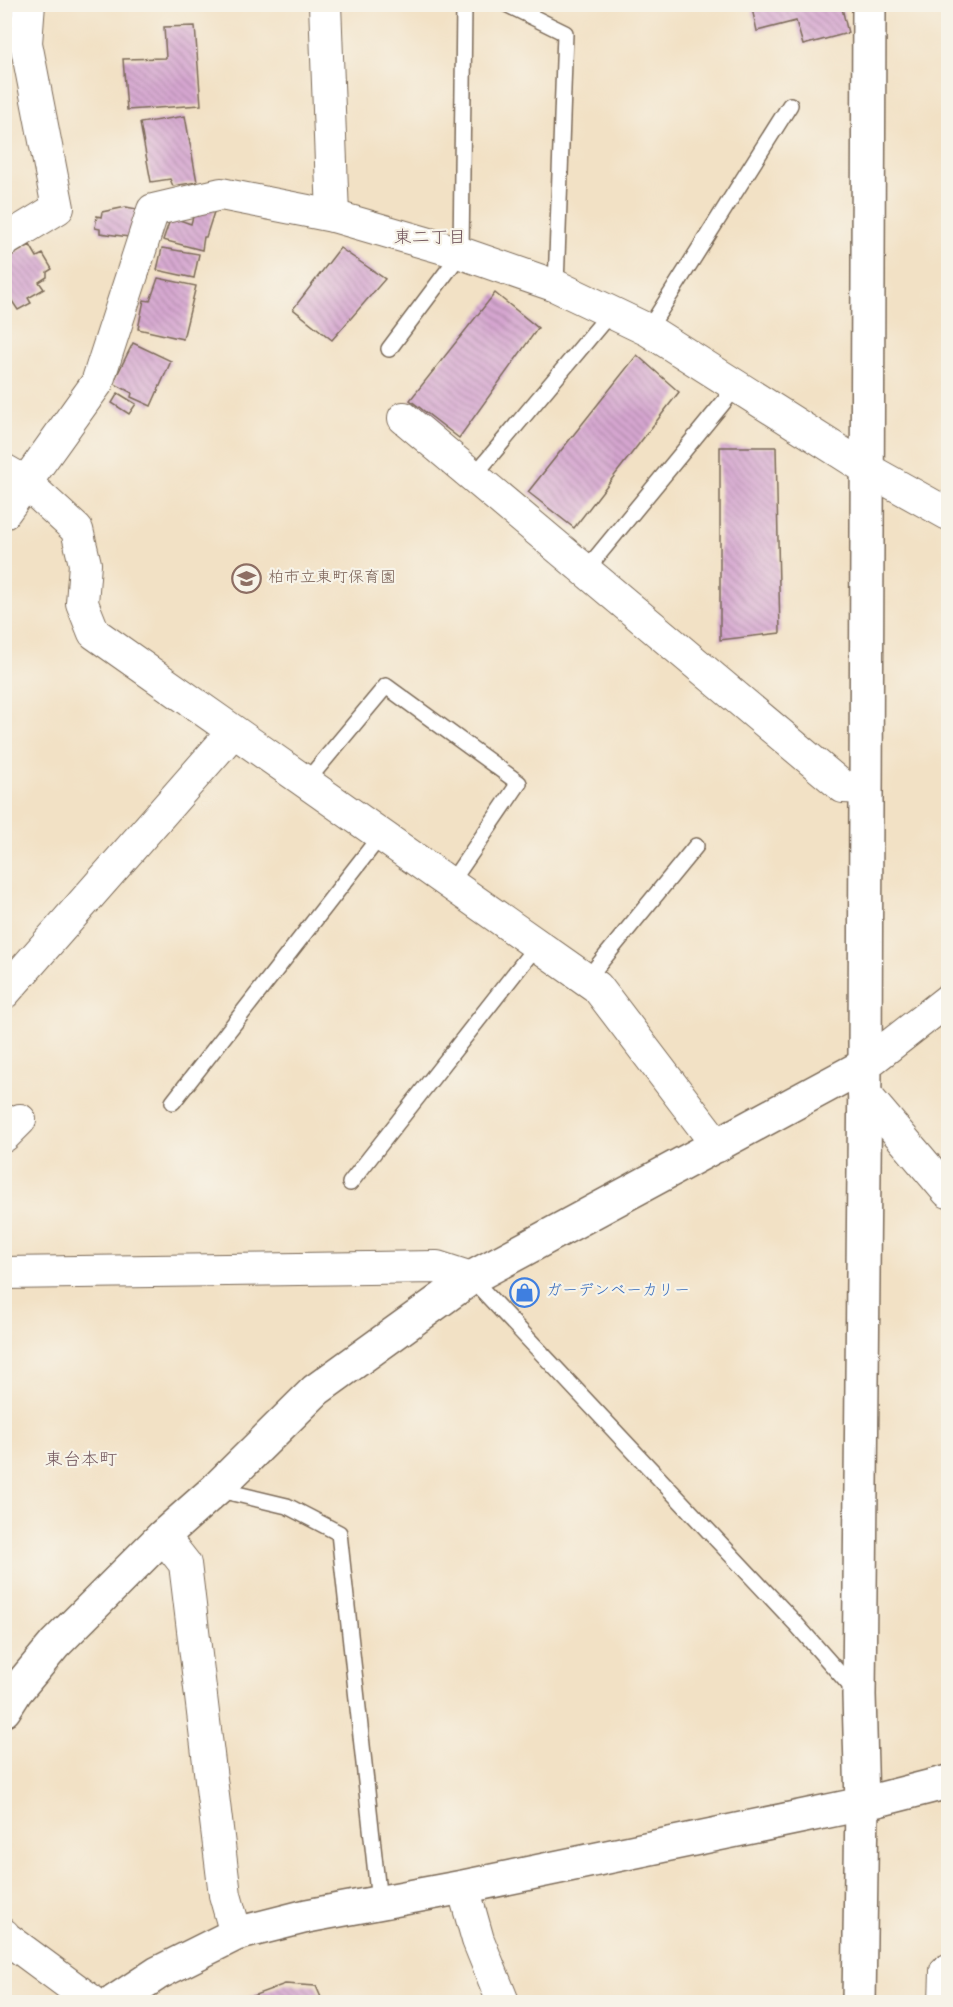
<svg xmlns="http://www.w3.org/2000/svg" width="953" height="2007" viewBox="0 0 953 2007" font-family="'Gochi Hand','Klee One',sans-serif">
  <defs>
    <pattern id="building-back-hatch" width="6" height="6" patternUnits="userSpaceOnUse" patternTransform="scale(1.5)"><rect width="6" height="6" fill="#d5a6d0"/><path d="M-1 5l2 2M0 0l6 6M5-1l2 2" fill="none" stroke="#ae87a8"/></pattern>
  </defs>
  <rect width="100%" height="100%" fill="#f7f3e8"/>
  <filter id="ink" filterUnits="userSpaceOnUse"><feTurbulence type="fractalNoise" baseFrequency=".0167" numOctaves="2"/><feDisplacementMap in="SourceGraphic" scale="12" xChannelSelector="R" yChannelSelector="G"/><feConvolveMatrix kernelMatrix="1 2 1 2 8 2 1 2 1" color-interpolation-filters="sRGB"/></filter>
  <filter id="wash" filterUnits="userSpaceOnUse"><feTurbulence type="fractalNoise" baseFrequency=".008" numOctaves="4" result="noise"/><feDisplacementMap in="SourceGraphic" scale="24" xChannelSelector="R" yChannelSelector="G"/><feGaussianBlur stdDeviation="1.35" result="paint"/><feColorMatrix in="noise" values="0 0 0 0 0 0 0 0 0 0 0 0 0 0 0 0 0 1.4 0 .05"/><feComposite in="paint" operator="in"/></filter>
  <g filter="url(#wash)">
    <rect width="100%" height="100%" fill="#f2e1c5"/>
    <g id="blocks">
      <!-- building -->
      <g fill="url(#building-back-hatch)">
        <polygon points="751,4 841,4 848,33 803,45 796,21 757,31"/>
        <polygon points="195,26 201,105 127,110 123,59 166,58 164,27"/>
        <polygon points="185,116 197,182 173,186 170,179 151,182 140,123"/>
        <polygon points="126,207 137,209 133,235 129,237 100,233 100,229 95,228 97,216 101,217 102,212"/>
        <polygon points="215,209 206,237 204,237 202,250 163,240 171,217 191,224 194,213"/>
        <polygon points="30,245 37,257 43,254 52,269 47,272 47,277 39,282 44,289 28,298 31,303 18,310 10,298 8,299 4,293 4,260"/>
        <polygon points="162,248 199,254 194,278 157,270"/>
        <polygon points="340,248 385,279 332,340 293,309"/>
        <polygon points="158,278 196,286 183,339 138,329 144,300 150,301"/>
        <polygon points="495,293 538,328 459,438 410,400"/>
        <polygon points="133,343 171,361 151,406 131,397 132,393 113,383"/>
        <polygon points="637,355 679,392 574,528 528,492"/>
        <polygon points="118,393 136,404 129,414 112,403"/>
        <polygon points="720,447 776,447 780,633 720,640"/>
        <polygon points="285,1984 316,1986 323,2002 236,2002"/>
      </g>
    </g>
  </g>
  <g filter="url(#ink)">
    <use href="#blocks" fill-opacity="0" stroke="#7b6a58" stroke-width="1.5"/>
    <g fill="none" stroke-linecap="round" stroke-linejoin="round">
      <defs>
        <g id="service">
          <polyline points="506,4 565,33 556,286"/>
          <polyline points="648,330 790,105"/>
          <polyline points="389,349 461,253 464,6 466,4"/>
          <polyline points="473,477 611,312"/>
          <polyline points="585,571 737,386"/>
          <polyline points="305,783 386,686 519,783 450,884"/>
          <polyline points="586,980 696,846"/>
          <polyline points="173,1102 381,835"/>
          <polyline points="350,1183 537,945"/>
          <polyline points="471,1278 795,1623 855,1691"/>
          <polyline points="216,1489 287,1506 339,1533 379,1902"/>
        </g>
        <g id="minor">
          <polyline points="325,4 333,216"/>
          <polyline points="4,241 58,208 26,43 29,4"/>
          <polyline points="404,418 843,787 865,788"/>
          <polyline points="4,470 25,482 77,530 85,564 82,603 94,633 597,987 718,1146"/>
          <polyline points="4,513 97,383 153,210 221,194 333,216 461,253 556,286 648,330 867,469 948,514"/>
          <polyline points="4,993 233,732"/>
          <polyline points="865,1065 948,1000"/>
          <polyline points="864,1093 948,1192"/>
          <polyline points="4,1136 20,1120"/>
          <polyline points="4,1273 437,1267 471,1278"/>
          <polyline points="163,1536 185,1564 225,1895 236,1934"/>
          <polyline points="463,1887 478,1940 503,2002"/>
          <polyline points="4,1935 5,1937 93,2002"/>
          <polyline points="945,2002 946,1971 948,1970"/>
        </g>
        <g id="tertiary">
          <polyline points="4,1710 16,1691 55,1644 163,1536 216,1489 316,1390 471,1278 865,1065"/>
          <polyline points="114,2002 158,1973 236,1934 307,1916 463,1887 862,1804 948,1782"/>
          <polyline points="859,2002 862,1804 859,1695 865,1065 869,4"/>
        </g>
      </defs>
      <!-- service casing -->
      <use href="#service" stroke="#7b6a58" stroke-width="18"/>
      <!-- minor casing -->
      <use href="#minor" stroke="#7b6a58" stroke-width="34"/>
      <!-- tertiary casing -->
      <use href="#tertiary" stroke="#7b6a58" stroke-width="36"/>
      <!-- service -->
      <use href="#service" stroke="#fff" stroke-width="15"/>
      <!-- minor -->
      <use href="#minor" stroke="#fff" stroke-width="32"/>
      <!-- tertiary -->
      <use href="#tertiary" stroke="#fff" stroke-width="33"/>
    </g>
  </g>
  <!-- icons -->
  <defs>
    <symbol id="school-ring" viewBox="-11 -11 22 22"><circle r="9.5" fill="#f7f3e8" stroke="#8d6e63" stroke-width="1.5"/><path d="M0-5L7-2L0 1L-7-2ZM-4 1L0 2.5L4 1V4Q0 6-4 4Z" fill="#8d6e63"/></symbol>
    <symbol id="shop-ring" viewBox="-11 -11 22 22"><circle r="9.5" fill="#f7f3e8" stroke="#3f7fe0" stroke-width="1.5"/><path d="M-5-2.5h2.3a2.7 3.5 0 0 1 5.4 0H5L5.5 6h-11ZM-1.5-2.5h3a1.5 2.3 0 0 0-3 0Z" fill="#3f7fe0"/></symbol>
  </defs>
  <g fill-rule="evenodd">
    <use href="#school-ring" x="230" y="562" width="33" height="33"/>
    <use href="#shop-ring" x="508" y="1276" width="33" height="33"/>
  </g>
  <g text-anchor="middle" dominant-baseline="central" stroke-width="4.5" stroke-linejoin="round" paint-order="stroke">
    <!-- education labels -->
    <g font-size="16" fill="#785e54" stroke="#f7f3e8" text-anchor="start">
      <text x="268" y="579">柏市立東町保育園</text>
    </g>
    <!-- shop labels -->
    <g font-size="16" fill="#366cbe" stroke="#f7f3e8" text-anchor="start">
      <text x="546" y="1292">ガーデンベーカリー</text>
    </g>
    <!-- neighbourhood labels -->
    <g font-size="18" fill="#71555c" stroke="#f7f3e8">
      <text x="430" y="239">東二丁目</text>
      <text x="81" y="1461">東台本町</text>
    </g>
  </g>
  <!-- margin -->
  <rect width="953" height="2007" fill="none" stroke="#f7f3e8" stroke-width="24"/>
</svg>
